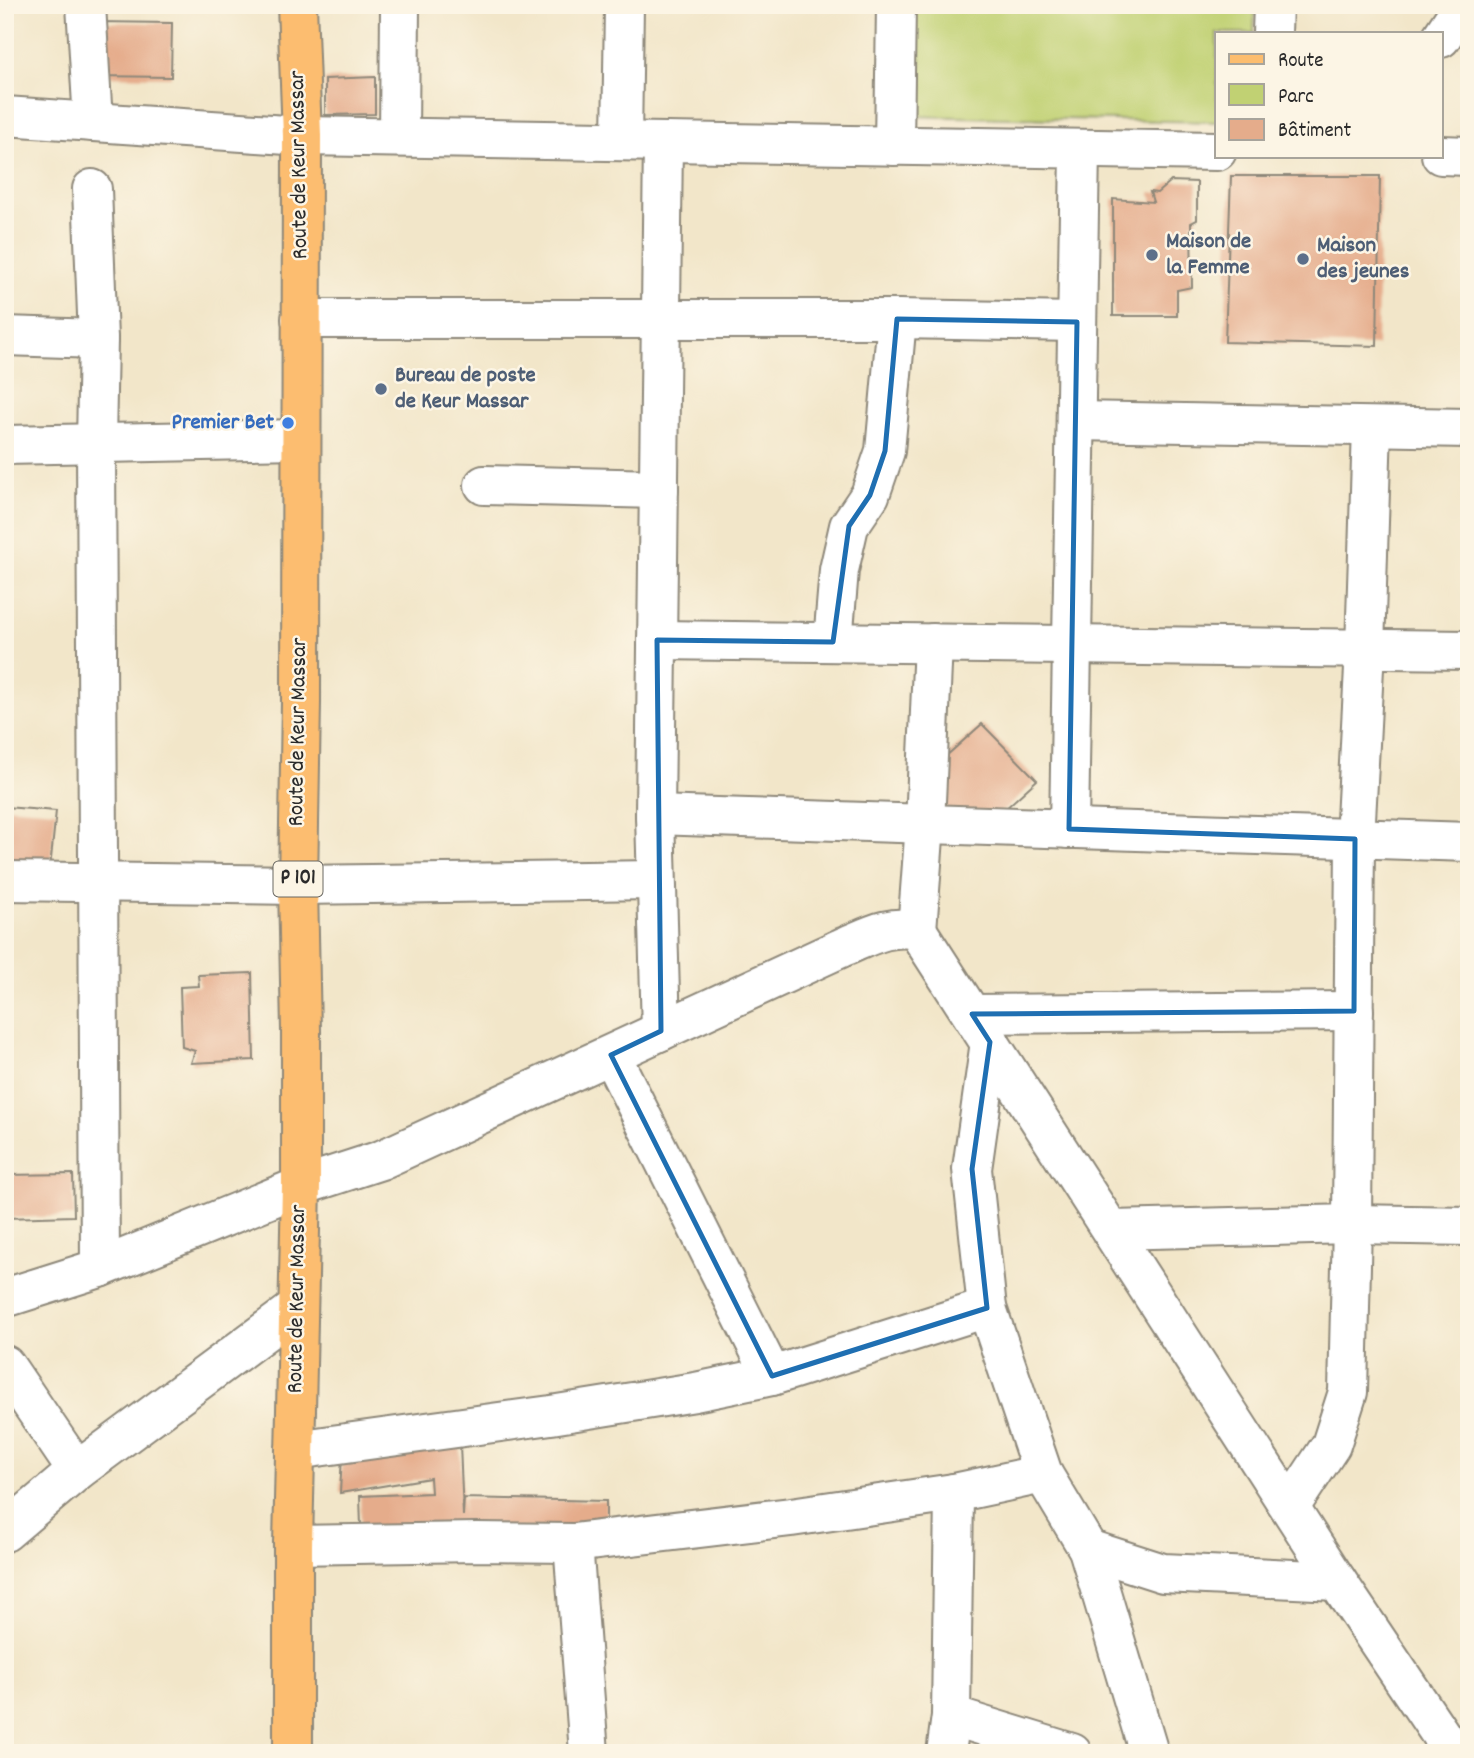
<svg xmlns="http://www.w3.org/2000/svg" width="1474" height="1758" viewBox="0 0 1474 1758" font-family="Dekko,sans-serif">
  <rect width="100%" height="100%" fill="#fcf5e5"/>
  <filter id="ink" filterUnits="userSpaceOnUse"><feTurbulence type="fractalNoise" baseFrequency=".0143" numOctaves="2"/><feDisplacementMap in="SourceGraphic" scale="14" xChannelSelector="R" yChannelSelector="G"/><feConvolveMatrix kernelMatrix="1 2 1 2 8 2 1 2 1" color-interpolation-filters="sRGB"/></filter>
  <filter id="wash" filterUnits="userSpaceOnUse"><feTurbulence type="fractalNoise" baseFrequency=".00686" numOctaves="4" result="noise"/><feDisplacementMap in="SourceGraphic" scale="28" xChannelSelector="R" yChannelSelector="G"/><feGaussianBlur stdDeviation="1.57" result="paint"/><feColorMatrix in="noise" values="0 0 0 0 0 0 0 0 0 0 0 0 0 0 0 0 0 1.4 0 .05"/><feComposite in="paint" operator="in"/></filter>
  <g filter="url(#wash)">
    <rect width="100%" height="100%" fill="#f2e6c9"/>
    <!-- green -->
    <polygon fill="#c1d173" stroke="#767e4f" stroke-width="2" points="902,5 1255,5 1254,33 1217,33 1217,122 900,116"/>
    <g id="blocks">
      <!-- building -->
      <g fill="#e5ac8b">
        <polygon points="96,22 172,23 171,77 95,76"/>
        <polygon points="375,77 375,114 325,115 325,79"/>
        <polygon points="1231,176 1380,176 1377,346 1225,342"/>
        <polygon points="1171,181 1197,182 1197,220 1191,223 1192,287 1177,290 1177,316 1113,316 1113,199 1153,202 1150,192 1157,193"/>
        <polygon points="982,724 1037,780 994,819 946,816 944,758"/>
        <polygon points="5,807 56,811 50,868 5,870"/>
        <polygon points="252,973 254,1060 191,1063 195,1051 182,1047 180,987 199,986 198,975"/>
        <polygon points="73,1174 74,1216 5,1218 5,1175"/>
        <polygon points="460,1444 463,1516 464,1498 606,1501 606,1529 361,1527 360,1496 431,1493 430,1478 340,1493 342,1455"/>
      </g>
    </g>
  </g>
  <g filter="url(#ink)">
    <use href="#blocks" fill-opacity="0" stroke="#8e887a" stroke-width="2"/>
    <g fill="none" stroke-linecap="round" stroke-linejoin="round">
      <defs>
        <g id="minor">
          <polyline points="86,5 93,122"/>
          <polyline points="1272,33 1273,5"/>
          <polyline points="1441,38 1463,5"/>
          <polyline points="5,116 302,136 1217,151"/>
          <polyline points="399,137 400,5"/>
          <polyline points="622,141 624,5"/>
          <polyline points="894,146 896,5"/>
          <polyline points="1441,155 1469,156"/>
          <polyline points="92,189 98,339 96,443 100,1268"/>
          <polyline points="301,319 897,319 1077,322"/>
          <polyline points="5,336 98,339"/>
          <polyline points="1076,421 1469,428"/>
          <polyline points="5,445 301,439"/>
          <polyline points="484,485 659,489"/>
          <polyline points="657,640 1469,650"/>
          <polyline points="833,642 839,570 849,526 870,495 885,451 897,319"/>
          <polyline points="655,815 1469,842"/>
          <polyline points="1069,829 1080,149"/>
          <polyline points="5,881 298,885 655,880"/>
          <polyline points="917,930 925,824 933,643"/>
          <polyline points="972,1014 1354,1011"/>
          <polyline points="661,1031 655,815 663,142"/>
          <polyline points="990,1042 972,1169 987,1308 1043,1474 1088,1549 1149,1753"/>
          <polyline points="611,1055 772,1376"/>
          <polyline points="1112,1230 1352,1224 1469,1226"/>
          <path d="M5 1298 100 1268 301 1186 381 1160 841 948C868 937 888 924 917 930L1337 1581 1453 1753"/>
          <polyline points="5,1365 77,1471"/>
          <polyline points="295,1450 551,1415 695,1392 772,1376 987,1308"/>
          <polyline points="1290,1507 1331,1445 1348,1392 1352,1224 1355,839 1365,649 1372,427"/>
          <polyline points="5,1532 77,1471 298,1307"/>
          <polyline points="573,1543 589,1753"/>
          <polyline points="293,1545 477,1542 573,1543 791,1517 954,1493 1043,1474"/>
          <polyline points="1088,1549 1163,1573 1337,1581"/>
          <polyline points="951,1716 1072,1753"/>
          <polyline points="946,1753 951,1716 954,1493"/>
        </g>
        <polyline id="major" points="293,1753 293,1545 301,1186 301,1031 298,885 301,702 302,136 297,5"/>
      </defs>
      <!-- minor casing -->
      <use href="#minor" stroke="#8e887a" stroke-width="42"/>
      <!-- major casing -->
      <use href="#major" stroke="#8e887a" stroke-width="42"/>
      <!-- minor -->
      <use href="#minor" stroke="#fff" stroke-width="38"/>
      <!-- major -->
      <use href="#major" stroke="#fcbd6f" stroke-width="38"/>
    </g>
  </g>
  <!-- marked area -->
  <path fill="none" stroke="#1f6fb2" stroke-width="5" stroke-linejoin="round" d="M897 319 1077 322 1069 829 1355 839 1354 1011 972 1014 990 1042 972 1169 987 1308 772 1376 611 1055 661 1031 657 640 833 642 849 526 870 495 885 451Z"/>
  <!-- markers -->
  <g fill="#5c6f8a" stroke="#fcf5e5" stroke-width="2.5">
    <circle cx="1152" cy="255" r="7"/>
    <circle cx="1303" cy="259" r="7"/>
    <circle cx="381" cy="389" r="7"/>
  </g>
  <circle fill="#3f7fe0" stroke="#fcf5e5" stroke-width="2.5" cx="288" cy="423" r="7"/>
  <g text-anchor="middle" dominant-baseline="central" stroke-width="5" stroke-linejoin="round" paint-order="stroke">
    <!-- shield labels -->
    <rect fill="#fcf5e5" stroke="#6a6863" stroke-width="2" x="273.5" y="861.5" width="49" height="35" rx="5"/>
    <g font-size="21" font-weight="bold" fill="#2b2b2b">
      <text x="298" y="879">P 101</text>
    </g>
    <!-- street labels -->
    <g font-size="23" fill="#2b2b2b" stroke="#fcf5e5">
      <text transform="translate(300 165) rotate(-91)">Route de Keur Massar</text>
      <text transform="translate(299 732) rotate(-89)">Route de Keur Massar</text>
      <text transform="translate(298 1299) rotate(-89)">Route de Keur Massar</text>
    </g>
    <!-- service labels -->
    <g font-size="23" font-weight="bold" fill="#4e5e75" stroke="#fcf5e5" text-anchor="start">
      <text x="1166" y="242">Maison de<tspan x="1166" dy="26">la Femme</tspan></text>
      <text x="1317" y="246">Maison<tspan x="1317" dy="26">des jeunes</tspan></text>
      <text x="395" y="376">Bureau de poste<tspan x="395" dy="26">de Keur Massar</tspan></text>
    </g>
    <!-- shop labels -->
    <g font-size="23" font-weight="bold" fill="#366cbe" stroke="#fcf5e5" text-anchor="end">
      <text x="274" y="423">Premier Bet</text>
    </g>
  </g>
  <!-- margin -->
  <rect width="1474" height="1758" fill="none" stroke="#fcf5e5" stroke-width="28"/>
  <!-- legend -->
  <rect x="1215" y="32" width="228" height="126" fill="#fcf5e5" stroke="#a8a49b" stroke-width="2"/>
  <rect x="1229" y="54" width="35" height="10" fill="#fcbd6f" stroke="#a8a49b" stroke-width="2"/>
  <text x="1278" y="66" font-size="21" fill="#2b2b2b">Route</text>
  <rect x="1229" y="84" width="35" height="21" fill="#c1d173" stroke="#a8a49b" stroke-width="2"/>
  <text x="1278" y="102" font-size="21" fill="#2b2b2b">Parc</text>
  <rect x="1229" y="119" width="35" height="21" fill="#e5ac8b" stroke="#a8a49b" stroke-width="2"/>
  <text x="1278" y="136" font-size="21" fill="#2b2b2b">Bâtiment</text>
</svg>
